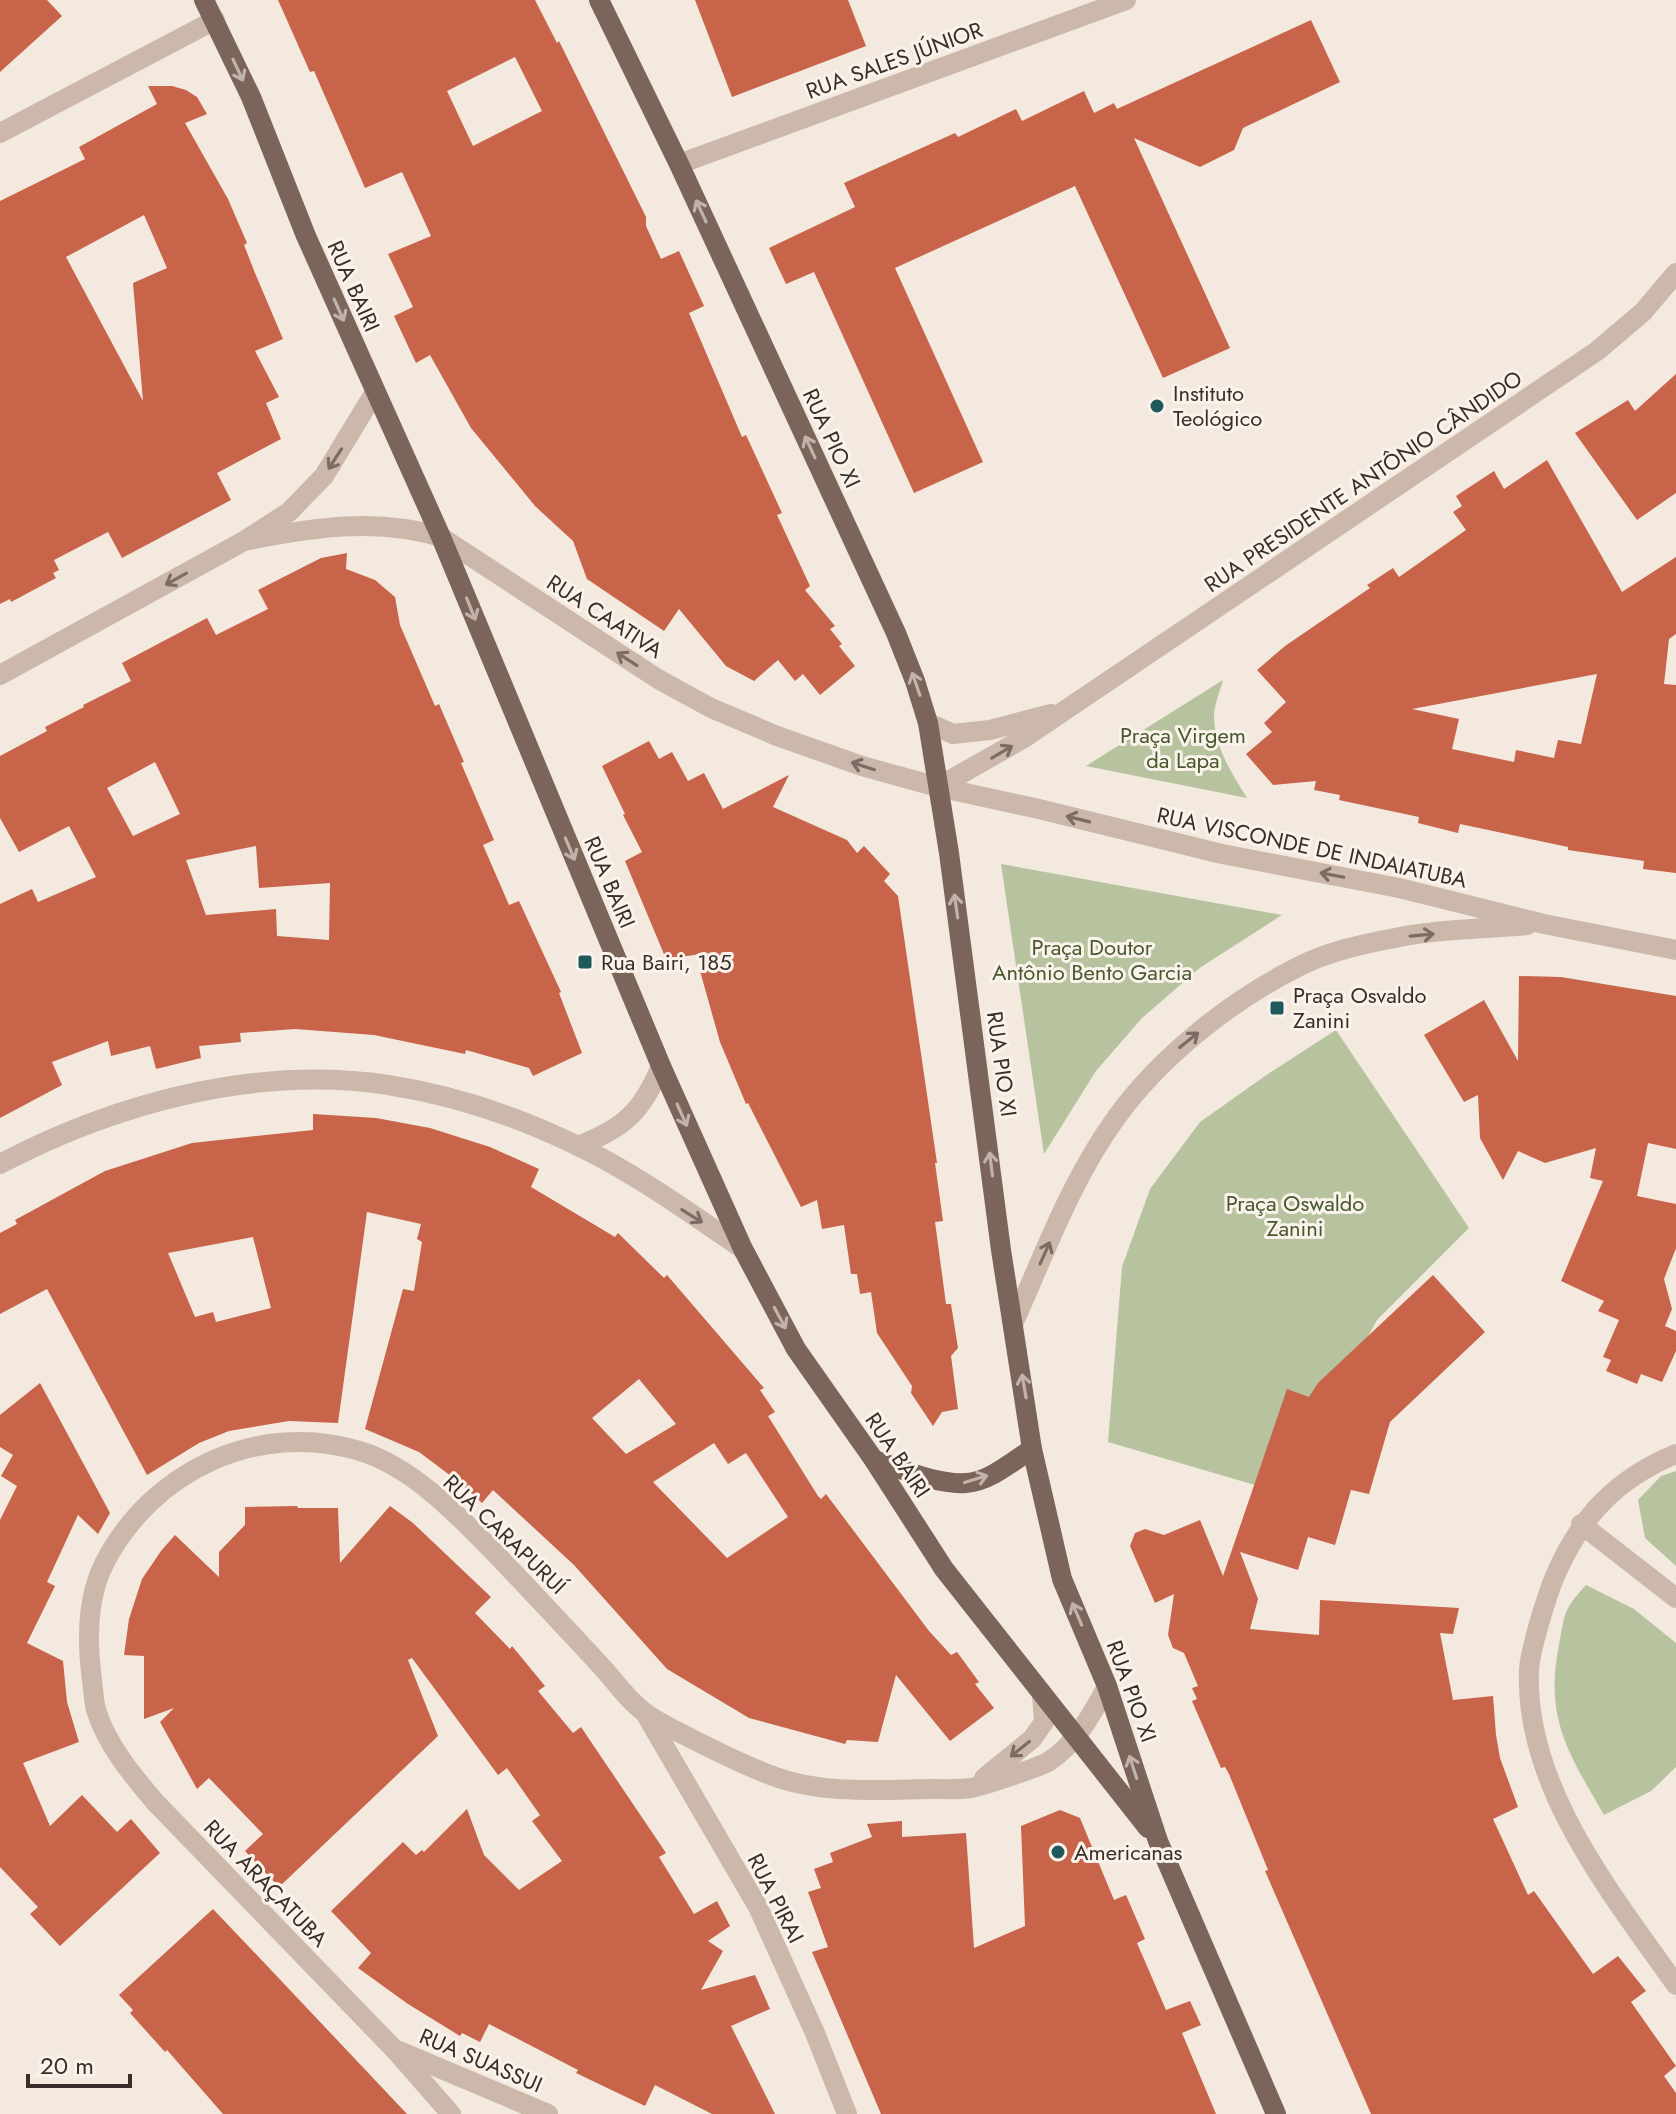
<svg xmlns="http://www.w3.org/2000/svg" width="1676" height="2114" viewBox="0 0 1676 2114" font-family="Jost,sans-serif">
  <rect width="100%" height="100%" fill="#f3e9df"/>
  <!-- green -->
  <g fill="#b7c39e">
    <path d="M1223 680C1220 691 1214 705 1214 717 1215 748 1231 772 1247 798L1086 766Z"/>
    <polygon points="1001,864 1282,915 1201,967 1142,1018 1096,1071 1044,1154"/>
    <polygon points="1336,1030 1469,1228 1377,1320 1324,1417 1303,1499 1108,1442 1122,1267 1150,1189 1200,1122 1265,1076"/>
    <polygon points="1676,1471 1676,1566 1645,1538 1638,1500 1661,1476"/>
    <path d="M1586 1585 1634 1609 1676 1643V1767L1651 1791 1604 1815C1569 1754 1544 1718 1559 1645 1565 1613 1563 1610 1586 1585Z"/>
  </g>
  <!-- building -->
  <g fill="#c76449" fill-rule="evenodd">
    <polygon points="0,0 47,0 62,16 0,72"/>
    <path d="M278 0H535L557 43 559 41 646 217V226L661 259 679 251 704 306 689 313 742 437 746 435 782 513 777 515 810 586 805 590 835 626 830 629 842 644 839 646 855 666 820 695 803 674 795 681 778 660 754 681 726 666 679 609 664 631 587 579 573 541 535 506 471 428 430 355 416 363 394 316 413 307 388 254 431 236 402 172 365 188 314 71 310 72ZM515 57 542 111 473 146 447 91Z"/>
    <polygon points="695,0 848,0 866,46 732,97"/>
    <polygon points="1311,20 1340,82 1243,128 1234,150 1200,167 1134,138 1230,348 1163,378 1075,186 895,268 983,462 914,493 814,272 786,284 769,248 855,207 844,183 955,133 958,137 1016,109 1022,121 1084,91 1094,113 1114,103 1117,109"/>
    <path d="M148 86H172L186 90 197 97 207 114 185 123 228 199 247 243 244 245 255 273 283 339 255 351 279 397 266 403 281 439 217 473 231 500 122 558 108 532 54 560 59 570 53 573 56 578 11 602 10 599 0 604V201L85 159 79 147 157 104ZM144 215 167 268 133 283 143 401 66 257Z"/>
    <polygon points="1676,374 1676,493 1637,520 1575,433 1628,400 1635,411"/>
    <path d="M1547 460 1622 592 1676 557V634L1669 639 1664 684 1676 685V873L1643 869 1644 861 1568 850V847L1460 824 1458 833 1418 823 1419 817 1339 800 1340 795 1314 790 1316 781 1273 785 1246 754 1272 732 1264 723 1286 702 1257 670 1285 646 1370 588 1367 585 1393 568 1399 577 1466 530 1453 512 1462 506 1456 496 1494 471 1504 489ZM1597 674 1581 744 1558 740 1554 758 1516 750 1514 762 1452 749 1459 719 1412 709Z"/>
    <path d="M347 553 346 569 375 580 395 597 400 625 435 706 439 704 464 762 461 763 494 840 483 845 509 905 519 901 561 992 559 993 582 1053 533 1076 529 1068 466 1050 465 1054 374 1035 295 1029 240 1033 241 1042 199 1046 201 1058 156 1069 150 1046 111 1056 108 1041 52 1062 62 1085 0 1118V904L32 889 38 902 96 877 69 826 19 852 0 818V756L47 731 45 727 84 707 83 705 131 681 122 663 207 618 216 635 268 609 258 590 321 558ZM155 762 180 814 133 836 107 788ZM256 846 259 888 330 883 329 940 277 936 276 909 206 915 186 860Z"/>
    <polygon points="649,741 659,759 672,752 688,781 704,773 723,809 789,775 773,807 847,840 857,853 864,846 890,874 884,881 898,896 937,1163 935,1163 943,1221 935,1222 946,1304 951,1304 958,1348 951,1356 958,1409 942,1412 933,1426 911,1393 912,1386 877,1333 871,1292 860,1294 857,1274 851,1274 844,1225 822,1229 817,1200 801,1207 748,1103 746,1104 720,1042 700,971 708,953 666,959 625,861 642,852 623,815 625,814 602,766"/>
    <polygon points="1519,976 1561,977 1676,996 1676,1149 1648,1143 1637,1196 1676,1204 1676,1248 1664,1279 1672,1309 1665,1326 1676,1331 1676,1351 1662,1382 1641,1374 1637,1384 1606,1371 1611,1360 1603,1357 1619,1320 1598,1311 1604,1301 1561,1281 1603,1181 1590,1178 1596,1148 1545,1163 1518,1151 1503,1180 1480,1138 1478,1095 1464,1102 1424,1035 1484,1000 1518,1061"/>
    <path d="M313 1114 376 1118 430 1128 490 1147 539 1169 531 1187 615 1237 618 1233 664 1278 667 1275 764 1388 760 1390 775 1412 768 1416 818 1496 821 1499 826 1494 929 1631 951 1655 957 1652 979 1682 975 1684 994 1708 950 1741 896 1675 878 1742 847 1740 845 1744 749 1718 667 1669 574 1565 493 1490 482 1503 459 1482 419 1452 365 1429 403 1289 414 1291 422 1242 417 1239 421 1224 367 1212 338 1423 289 1421 229 1431 199 1443 147 1475 47 1289 0 1314V1233L17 1224 15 1220 105 1171 192 1143 313 1130ZM253 1237 271 1308 216 1322 213 1312 195 1317 168 1253ZM639 1379 676 1424 626 1454 592 1418ZM714 1443 728 1464 746 1453 788 1517 727 1558 653 1482Z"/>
    <polygon points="1433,1275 1485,1332 1390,1422 1369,1494 1351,1490 1335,1545 1308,1537 1298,1570 1240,1552 1258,1599 1250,1629 1319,1635 1320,1600 1459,1608 1453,1634 1440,1633 1453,1700 1493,1696 1496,1735 1500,1758 1518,1807 1493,1819 1528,1895 1534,1891 1593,1974 1618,1956 1646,1991 1631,2002 1676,2066 1664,2076 1676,2093 1676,2114 1371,2114 1265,1871 1268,1870 1229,1774 1225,1767 1221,1768 1192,1701 1197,1699 1192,1688 1198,1686 1184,1653 1173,1648 1168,1635 1174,1594 1155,1603 1130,1546 1135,1533 1145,1529 1164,1535 1200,1520 1223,1576 1287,1389 1309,1397 1318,1383"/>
    <polygon points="40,1383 110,1513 98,1534 78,1515 47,1582 55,1586 27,1643 63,1661 67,1702 79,1742 23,1763 50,1826 82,1795 117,1832 131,1819 160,1853 60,1946 30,1914 38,1907 0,1867 0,1520 17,1486 1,1476 13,1455 0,1447 0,1415"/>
    <polygon points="297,1506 298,1508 338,1508 340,1563 390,1506 413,1523 491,1597 475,1613 510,1649 512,1646 545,1686 538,1691 573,1733 581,1727 666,1853 659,1857 694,1914 717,1901 730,1926 708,1941 723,1951 701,1990 755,1975 770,2009 731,2026 775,2114 712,2114 655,2085 645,2106 576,2073 578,2070 489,2024 480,2042 462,2033 460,2036 408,2004 358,1968 371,1953 331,1911 403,1842 416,1855 422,1850 424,1852 467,1809 484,1855 519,1890 562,1861 532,1821 540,1815 507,1768 498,1775 412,1658 408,1660 438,1736 279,1887 245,1851 263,1834 209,1778 197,1789 160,1722 174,1708 144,1719 144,1656 124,1655 129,1619 142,1579 161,1551 175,1535 219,1577 219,1552 245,1525 245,1507"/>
    <polygon points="1060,1810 1080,1818 1114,1900 1126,1895 1145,1939 1137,1943 1166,2010 1190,2001 1201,2025 1182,2033 1216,2114 881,2114 812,1952 828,1947 808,1892 821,1888 814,1869 833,1862 830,1853 872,1837 867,1824 902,1821 902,1837 966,1833 974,1948 1025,1926 1021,1826"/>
    <polygon points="213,1909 271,1970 407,2114 223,2114 167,2050 165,2052 130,2013 133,2010 119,1995"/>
  </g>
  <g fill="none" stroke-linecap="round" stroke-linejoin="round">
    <!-- minor -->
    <g stroke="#ccb8aa" stroke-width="20">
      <polyline points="0,133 215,20"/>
      <polyline points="679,164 1126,0"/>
      <path d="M244 541C310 528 376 517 441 537L658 679 711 708 777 736 862 766 938 787 1039 809 1222 854 1399 888 1544 924 1676 950"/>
      <polyline points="0,675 244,541 289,512 324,476 375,392"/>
      <polyline points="928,723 953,734 990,730 1051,714"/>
      <polyline points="938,787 1024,738 1597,351 1643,312 1676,273"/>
      <path d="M578 1146C624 1128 642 1112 661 1066"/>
      <path d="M0 1164C116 1103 256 1065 388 1085 453 1095 519 1117 578 1146 635 1173 691 1214 743 1249"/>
      <path d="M1013 1324C1044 1255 1071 1180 1116 1118 1159 1058 1230 1001 1296 968 1326 952 1362 944 1395 938 1437 929 1484 929 1527 925"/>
      <path d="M1676 1454C1616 1479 1581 1516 1555 1576 1547 1595 1530 1650 1529 1670 1524 1787 1612 1894 1676 1985"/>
      <polyline points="1581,1524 1676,1598"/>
      <polyline points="645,1713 758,1907 815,2033 847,2114"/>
      <polyline points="984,1778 1032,1739 1044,1722 1042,1695"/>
      <polyline points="399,2051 548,2114"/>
      <path d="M451 2114 395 2050 156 1803C132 1775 107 1745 96 1710 94 1701 93 1690 92 1680 87 1643 87 1598 104 1564 151 1471 258 1420 360 1451 412 1467 457 1514 494 1552 530 1590 566 1628 601 1666 615 1681 629 1702 647 1714 660 1724 677 1731 692 1739 718 1752 745 1766 773 1776 820 1794 877 1790 927 1789 941 1789 957 1790 971 1788 983 1786 1039 1767 1048 1762 1075 1745 1093 1713 1107 1686"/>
    </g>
    <!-- major -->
    <g stroke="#7b655b" stroke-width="20">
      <polyline points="204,0 251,97 306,236 441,537 661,1066 743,1249 796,1349 874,1460 944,1569 1148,1828"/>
      <polyline points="599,0 679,164 896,633 915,681 928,723 949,853 1001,1250 1032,1449 1062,1579 1107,1686 1158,1841 1276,2114"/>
      <path d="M874 1460C902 1469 936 1485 966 1483 989 1482 1013 1461 1032 1449"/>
    </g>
  </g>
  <!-- one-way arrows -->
  <defs><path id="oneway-shaft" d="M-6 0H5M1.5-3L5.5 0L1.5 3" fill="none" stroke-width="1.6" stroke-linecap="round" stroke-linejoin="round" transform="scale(2)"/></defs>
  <g stroke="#c1b3aa">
    <use href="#oneway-shaft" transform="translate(238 70) rotate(65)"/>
    <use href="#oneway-shaft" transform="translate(701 211) rotate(-115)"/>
    <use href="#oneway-shaft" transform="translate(339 310) rotate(66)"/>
    <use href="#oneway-shaft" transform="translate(810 447) rotate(-115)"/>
    <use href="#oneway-shaft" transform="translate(471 609) rotate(68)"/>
    <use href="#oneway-shaft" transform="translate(916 684) rotate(-109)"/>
    <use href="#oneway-shaft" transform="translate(570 849) rotate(67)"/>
    <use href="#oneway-shaft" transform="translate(956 906) rotate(-98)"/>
    <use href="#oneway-shaft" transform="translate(682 1115) rotate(66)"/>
    <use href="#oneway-shaft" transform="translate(991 1164) rotate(-97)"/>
    <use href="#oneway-shaft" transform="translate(780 1318) rotate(62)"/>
    <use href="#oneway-shaft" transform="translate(1024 1386) rotate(-100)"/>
    <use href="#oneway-shaft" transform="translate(976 1479) rotate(-17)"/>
    <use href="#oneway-shaft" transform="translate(1077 1614) rotate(-113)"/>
    <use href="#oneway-shaft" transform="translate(1133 1767) rotate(-108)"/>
  </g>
  <g stroke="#7b6c64">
    <use href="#oneway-shaft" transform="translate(335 459) rotate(123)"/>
    <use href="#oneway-shaft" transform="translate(176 579) rotate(151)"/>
    <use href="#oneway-shaft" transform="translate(627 659) rotate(-147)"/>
    <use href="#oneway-shaft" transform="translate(1002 752) rotate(-31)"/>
    <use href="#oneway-shaft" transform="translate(863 766) rotate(-162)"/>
    <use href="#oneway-shaft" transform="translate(1078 819) rotate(-166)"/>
    <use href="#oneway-shaft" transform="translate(1332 875) rotate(-169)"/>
    <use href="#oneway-shaft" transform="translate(1422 935) rotate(-5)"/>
    <use href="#oneway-shaft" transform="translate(1189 1040) rotate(-39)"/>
    <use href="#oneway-shaft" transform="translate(692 1216) rotate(32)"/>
    <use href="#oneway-shaft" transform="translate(1045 1253) rotate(-66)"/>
    <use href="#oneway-shaft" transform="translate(1020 1749) rotate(141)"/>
  </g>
  <!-- markers -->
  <g fill="#1e595b" stroke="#faf3eb" stroke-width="3">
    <circle cx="1157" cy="406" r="8"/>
    <rect x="577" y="954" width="16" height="16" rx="4"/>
    <rect x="1269" y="1000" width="16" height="16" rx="4"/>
    <circle cx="1058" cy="1852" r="8"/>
  </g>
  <g text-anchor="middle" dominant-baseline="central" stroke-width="6" stroke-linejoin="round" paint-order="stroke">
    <!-- street labels -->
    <g font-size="22" fill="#392e2a" stroke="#faf3eb">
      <text transform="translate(894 60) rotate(-20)">RUA SALES JÚNIOR</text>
      <text transform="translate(354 286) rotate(66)">RUA BAIRI</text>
      <text transform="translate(832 438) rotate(65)">RUA PIO XI</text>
      <text transform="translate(1363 481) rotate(-34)">RUA PRESIDENTE ANTÔNIO CÂNDIDO</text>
      <text transform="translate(605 616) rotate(33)">RUA CAATIVA</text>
      <text transform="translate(1312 847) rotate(12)">RUA VISCONDE DE INDAIATUBA</text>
      <text transform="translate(610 882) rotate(67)">RUA BAIRI</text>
      <text transform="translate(1002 1064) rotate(82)">RUA PIO XI</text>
      <text transform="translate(898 1455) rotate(56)">RUA BAIRI</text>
      <text transform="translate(505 1534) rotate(44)">RUA CARAPURUÍ</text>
      <text transform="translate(1132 1691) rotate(70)">RUA PIO XI</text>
      <text transform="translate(266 1883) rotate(46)">RUA ARAÇATUBA</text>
      <text transform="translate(776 1898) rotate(63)">RUA PIRAI</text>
      <text transform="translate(481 2060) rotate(23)">RUA SUASSUI</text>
    </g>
    <!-- poi labels -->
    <g font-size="22" fill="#392e2a" stroke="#faf3eb" text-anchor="start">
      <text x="1173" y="393">Instituto<tspan x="1173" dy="25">Teológico</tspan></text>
      <text x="601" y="962">Rua Bairi, 185</text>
      <text x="1293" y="995">Praça Osvaldo<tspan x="1293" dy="25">Zanini</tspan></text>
      <text x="1074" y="1852">Americanas</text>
    </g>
    <!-- park labels -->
    <g font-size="22" fill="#49582d" stroke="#faf3eb">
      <text x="1183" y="735">Praça Virgem<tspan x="1183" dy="25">da Lapa</tspan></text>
      <text x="1092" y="947">Praça Doutor<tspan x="1092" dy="25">Antônio Bento Garcia</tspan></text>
      <text x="1295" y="1203">Praça Oswaldo<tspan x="1295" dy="25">Zanini</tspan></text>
    </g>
  </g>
  <!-- scale -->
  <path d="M28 2074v12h102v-12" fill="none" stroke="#392e2a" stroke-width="4"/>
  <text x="40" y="2074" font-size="24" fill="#392e2a" stroke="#faf3eb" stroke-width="6" paint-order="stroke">20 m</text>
</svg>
